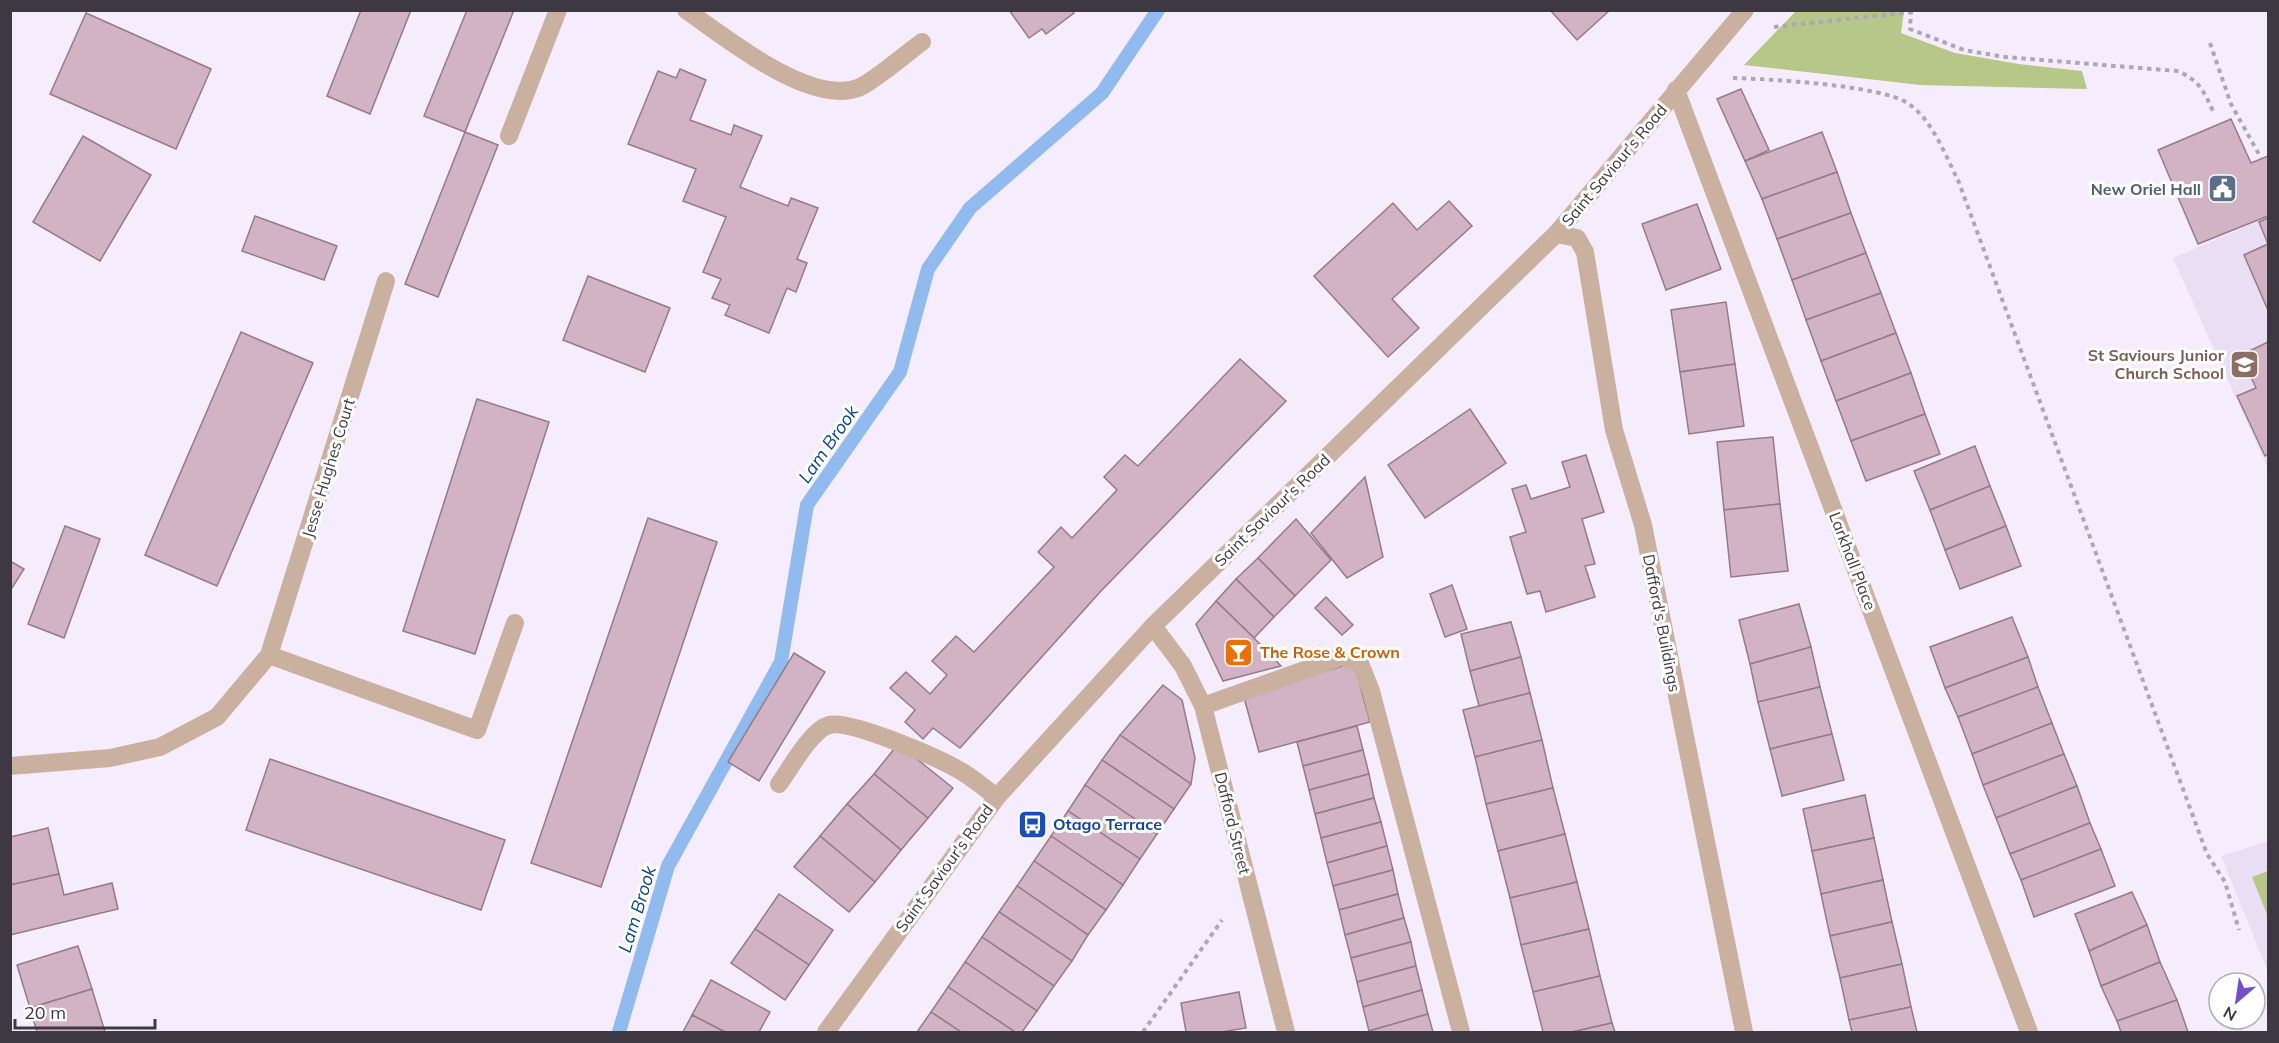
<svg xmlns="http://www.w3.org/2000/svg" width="2279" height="1043" viewBox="0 0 2279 1043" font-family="Mulish,sans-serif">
  <rect width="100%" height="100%" fill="#f5edfe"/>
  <!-- built -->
  <g fill="#e9def4">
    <polygon points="2268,217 2268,469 2173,258"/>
    <polygon points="2268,841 2268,972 2221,856"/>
  </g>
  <!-- green -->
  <g fill="#b6c789">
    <polygon points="1796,11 1904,11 1901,33 1955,53 2019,64 2082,71 2087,89 1920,85 1744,65"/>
    <polygon points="2268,871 2268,917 2252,877"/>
  </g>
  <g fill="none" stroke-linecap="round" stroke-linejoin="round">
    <!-- stream -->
    <polyline stroke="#91bbee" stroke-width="14" points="619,1032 668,866 781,662 807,505 900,372 928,269 970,208 1102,93 1158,10"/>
  </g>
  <!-- building -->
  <g fill="#d1b3c4" stroke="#957a89" stroke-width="1.5">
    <polygon points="361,10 411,10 370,114 327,96"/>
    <polygon points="467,10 514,10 465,132 424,116"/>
    <polygon points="1009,10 1072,10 1074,13 1046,34 1042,29 1029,38"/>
    <polygon points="1550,10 1610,10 1577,40"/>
    <polygon points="86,13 211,69 176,149 50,94"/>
    <polygon points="680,69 706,80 690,120 731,135 734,125 762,136 740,187 788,206 791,198 818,208 797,259 807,263 796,292 787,288 769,333 725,315 730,305 712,298 721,279 703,272 726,217 683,201 696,169 628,144 658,71 676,78"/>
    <polygon points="1741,89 1769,150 1745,161 1717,99"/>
    <polygon points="2231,119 2251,163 2268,156 2268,216 2198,244 2158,150"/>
    <polygon points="465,132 498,145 438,297 405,284"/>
    <polygon points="1822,132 1837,172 1762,199 1745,161"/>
    <polygon points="83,136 151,175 100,261 33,222"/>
    <polygon points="1837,172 1851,213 1777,239 1762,199"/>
    <polygon points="1449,201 1472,226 1392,299 1419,328 1388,357 1314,276 1393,203 1417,230"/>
    <polygon points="1697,204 1721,269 1666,290 1642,224"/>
    <polygon points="1851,213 1866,253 1792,280 1777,239"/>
    <polygon points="255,216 337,246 324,280 242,251"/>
    <polygon points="2268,218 2268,244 2259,222"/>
    <polygon points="2268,244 2268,307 2267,308 2244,255"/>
    <polygon points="1866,253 1881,293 1806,320 1792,280"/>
    <polygon points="588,276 670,308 645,372 563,340"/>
    <polygon points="1881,293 1896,333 1821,361 1806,320"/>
    <polygon points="1726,302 1735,364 1680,372 1671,310"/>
    <polygon points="241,332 313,363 217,586 145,555"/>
    <polygon points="1896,333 1911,373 1836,401 1821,361"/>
    <polygon points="2268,342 2268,454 2265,456 2237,396 2256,388 2241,355"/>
    <polygon points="1240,359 1286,401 1101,591 960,748 933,728 923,739 905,722 915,710 890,688 906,672 930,694 947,675 932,661 956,636 974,652 1054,567 1038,552 1061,527 1072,538 1117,490 1104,477 1125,455 1138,466"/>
    <polygon points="1735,364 1744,426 1689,434 1680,372"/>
    <polygon points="1911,373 1925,414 1851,441 1836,401"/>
    <polygon points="477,399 549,422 475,654 403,631"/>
    <polygon points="1470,409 1506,463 1425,518 1388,465"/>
    <polygon points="1925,414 1940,454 1866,481 1851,441"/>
    <polygon points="1773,437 1780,504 1724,510 1717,442"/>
    <polygon points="1975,446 1990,486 1930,510 1914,471"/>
    <polygon points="1586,455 1604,512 1582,519 1595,564 1585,566 1595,597 1546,612 1540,591 1527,594 1510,537 1526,532 1512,489 1526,485 1531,499 1570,487 1562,462"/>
    <polygon points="1365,477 1383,557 1347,578 1311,533"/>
    <polygon points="1990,486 2006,526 1945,550 1930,510"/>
    <polygon points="1780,504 1788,571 1731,577 1724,510"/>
    <polygon points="648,518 717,542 601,887 531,863"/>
    <polygon points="1296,519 1331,560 1295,596 1258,558"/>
    <polygon points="65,526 100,539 64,638 28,624"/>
    <polygon points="2006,526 2021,566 1960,589 1945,550"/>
    <polygon points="1258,558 1295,596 1274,617 1236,579"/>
    <polygon points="10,561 24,569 10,591"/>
    <polygon points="1236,579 1274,617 1254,638 1216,601"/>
    <polygon points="1452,585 1467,629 1445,637 1430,594"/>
    <polygon points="1326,597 1353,625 1342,635 1315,608"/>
    <polygon points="1216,601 1254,638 1281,666 1223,681 1196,624"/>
    <polygon points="1799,604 1811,647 1750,664 1739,620"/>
    <polygon points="2012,617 2028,657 1945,688 1930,647"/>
    <polygon points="1511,622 1521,657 1470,671 1461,634"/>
    <polygon points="1811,647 1820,687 1758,702 1750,664"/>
    <polygon points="794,653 825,672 759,781 728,762"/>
    <polygon points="1521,657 1530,693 1479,706 1470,671"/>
    <polygon points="2028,657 2038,687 1958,717 1945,688"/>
    <polygon points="1354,663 1370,722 1259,752 1243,694"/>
    <polygon points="1163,685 1182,700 1195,758 1191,784 1120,735"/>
    <polygon points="1820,687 1832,734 1770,749 1758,702"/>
    <polygon points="2038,687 2052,723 1972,754 1958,717"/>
    <polygon points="1530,693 1542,740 1475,757 1463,710"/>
    <polygon points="2052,723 2064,754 1983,785 1972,754"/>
    <polygon points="1357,726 1363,750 1303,766 1297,742"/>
    <polygon points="1832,734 1844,780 1782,796 1770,749"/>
    <polygon points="1120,735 1191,784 1174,809 1102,760"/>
    <polygon points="1542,740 1553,788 1486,804 1475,757"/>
    <polygon points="898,744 953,788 928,818 874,774"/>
    <polygon points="1363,750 1369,774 1309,790 1303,766"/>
    <polygon points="2064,754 2077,786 1996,818 1983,785"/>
    <polygon points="270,759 505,840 481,910 246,830"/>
    <polygon points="1102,760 1174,809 1157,834 1085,785"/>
    <polygon points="874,774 928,818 901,850 847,804"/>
    <polygon points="1369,774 1374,798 1315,814 1309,790"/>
    <polygon points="1085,785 1157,834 1140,859 1068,811"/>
    <polygon points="2077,786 2090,823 2010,854 1996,818"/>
    <polygon points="1553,788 1565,834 1498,851 1486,804"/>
    <polygon points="1865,795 1874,838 1812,851 1803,809"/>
    <polygon points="1374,798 1381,822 1321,838 1315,814"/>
    <polygon points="847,804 901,850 875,882 820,836"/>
    <polygon points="1068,811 1140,859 1123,885 1051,836"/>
    <polygon points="1381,822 1387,846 1327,863 1321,838"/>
    <polygon points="2090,823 2101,849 2021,880 2010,854"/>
    <polygon points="48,828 59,874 10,885 10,837"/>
    <polygon points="1565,834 1577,882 1510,898 1498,851"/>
    <polygon points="820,836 875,882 849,912 794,867"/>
    <polygon points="1051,836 1123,885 1106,910 1034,861"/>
    <polygon points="1874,838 1883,880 1821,894 1812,851"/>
    <polygon points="1387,846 1393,870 1333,886 1327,863"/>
    <polygon points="2101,849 2115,886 2034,917 2021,880"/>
    <polygon points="1034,861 1106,910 1088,935 1017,886"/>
    <polygon points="1393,870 1398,894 1339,910 1333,886"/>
    <polygon points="59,874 64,895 112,883 118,909 10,935 10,885"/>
    <polygon points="1883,880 1892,922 1830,936 1821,894"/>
    <polygon points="1577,882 1589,929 1521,945 1510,898"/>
    <polygon points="1017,886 1088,935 1072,961 999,912"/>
    <polygon points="2132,892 2147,925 2089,951 2075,914"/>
    <polygon points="779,894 833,930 809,965 755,929"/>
    <polygon points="1398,894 1404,918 1345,935 1339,910"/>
    <polygon points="999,912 1072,961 1054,986 982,937"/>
    <polygon points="1404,918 1411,942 1351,958 1345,935"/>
    <polygon points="1892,922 1902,964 1840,978 1830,936"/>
    <polygon points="2147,925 2160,962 2101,986 2089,951"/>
    <polygon points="755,929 809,965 785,1000 731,963"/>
    <polygon points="1589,929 1600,976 1533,992 1521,945"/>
    <polygon points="982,937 1054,986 1037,1011 965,962"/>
    <polygon points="1411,942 1416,966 1357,982 1351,958"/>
    <polygon points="78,946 92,989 30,1008 17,965"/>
    <polygon points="965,962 1037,1011 1022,1032 1015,1032 948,987"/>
    <polygon points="2160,962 2177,1000 2117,1021 2101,986"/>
    <polygon points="1902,964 1911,1007 1849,1020 1840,978"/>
    <polygon points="1416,966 1422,990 1363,1007 1357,982"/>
    <polygon points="1600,976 1612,1023 1572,1032 1543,1032 1533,992"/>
    <polygon points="711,980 770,1012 759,1032 725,1032 692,1015"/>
    <polygon points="948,987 1015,1032 961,1032 931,1012"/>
    <polygon points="92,989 105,1032 37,1032 30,1008"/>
    <polygon points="1422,990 1428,1014 1369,1031 1363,1007"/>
    <polygon points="1239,992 1246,1028 1222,1032 1186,1032 1181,1003"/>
    <polygon points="2177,1000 2188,1032 2121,1032 2117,1021"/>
    <polygon points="1911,1007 1917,1032 1852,1032 1849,1020"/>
    <polygon points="931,1012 961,1032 917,1032"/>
    <polygon points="1428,1014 1433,1032 1370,1032 1369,1031"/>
    <polygon points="692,1015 725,1032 683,1032"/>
    <polygon points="1612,1023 1615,1032 1572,1032"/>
  </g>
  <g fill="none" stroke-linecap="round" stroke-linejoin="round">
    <!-- path -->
    <g stroke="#ada6b5" stroke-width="4" stroke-dasharray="4.5 4.5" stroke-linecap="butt">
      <path d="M1911 10 1910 29 1964 50 2005 57 2177 71C2198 79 2204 91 2213 111"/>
      <polyline points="1774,27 1910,12"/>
      <polyline points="2210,43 2231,104 2261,158"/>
      <path d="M1733 78C1769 79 1882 85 1909 104 1933 121 1945 155 1958 180L2207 854 2225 882 2239 930"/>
      <polyline points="1143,1032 1222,920"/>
    </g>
    <!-- minor -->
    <g stroke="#cab09f" stroke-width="18">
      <path d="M686 10C725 37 809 106 858 88 872 83 908 52 922 42"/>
      <polyline points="1676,90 2029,1032"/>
      <polyline points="509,136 558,10"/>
      <polyline points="1556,234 1577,238 1585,252 1614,430 1643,525 1744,1032"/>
      <polyline points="1153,626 1183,666 1203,706 1286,1032"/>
      <polyline points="269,655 477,730 515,623"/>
      <polyline points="1203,706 1341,657 1360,663 1371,691 1461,1032"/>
      <polyline points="10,766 110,758 160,747 217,717 269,655 386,281"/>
      <path d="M779 784C790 769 811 730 829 725 850 719 938 758 959 770 972 777 984 788 997 797"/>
      <polyline points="826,1032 997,797 1153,626 1556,234 1745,10"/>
    </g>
  </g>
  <!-- icons -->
  <defs>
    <symbol id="civic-square" viewBox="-11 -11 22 22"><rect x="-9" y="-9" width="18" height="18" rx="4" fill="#5c6f8a" stroke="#fff"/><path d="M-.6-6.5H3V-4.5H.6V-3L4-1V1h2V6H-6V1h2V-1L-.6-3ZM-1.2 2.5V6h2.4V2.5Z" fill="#fff"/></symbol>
    <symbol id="school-square" viewBox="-11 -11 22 22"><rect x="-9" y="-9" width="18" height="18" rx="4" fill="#8d6e63" stroke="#fff"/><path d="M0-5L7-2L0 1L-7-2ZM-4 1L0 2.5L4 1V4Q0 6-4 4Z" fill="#fff"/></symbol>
    <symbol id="bar-square" viewBox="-11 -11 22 22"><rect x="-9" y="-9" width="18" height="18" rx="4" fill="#e8710a" stroke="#fff"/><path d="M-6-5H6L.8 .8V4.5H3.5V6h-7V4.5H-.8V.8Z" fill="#fff"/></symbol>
    <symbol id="bus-square" viewBox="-11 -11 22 22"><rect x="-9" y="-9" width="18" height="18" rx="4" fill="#1a4fb4" stroke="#fff"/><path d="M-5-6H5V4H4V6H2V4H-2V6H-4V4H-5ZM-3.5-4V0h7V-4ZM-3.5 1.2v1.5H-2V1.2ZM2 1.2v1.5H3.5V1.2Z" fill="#fff"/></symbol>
  </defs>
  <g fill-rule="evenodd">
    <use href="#civic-square" x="2206" y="172" width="33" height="33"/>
    <use href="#school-square" x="2228" y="348" width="33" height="33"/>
    <use href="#bar-square" x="1222" y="636" width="33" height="33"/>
    <use href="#bus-square" x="1016" y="808" width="33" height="33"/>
  </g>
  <g text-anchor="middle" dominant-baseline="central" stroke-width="6" stroke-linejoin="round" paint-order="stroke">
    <!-- street labels -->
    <g font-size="16" fill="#3e3843" stroke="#fff">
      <text transform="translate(1614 165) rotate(-50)">Saint Saviour's Road</text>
      <text transform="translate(328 468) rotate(-73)">Jesse Hughes Court</text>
      <text transform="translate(1272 510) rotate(-44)">Saint Saviour's Road</text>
      <text transform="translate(1853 561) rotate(69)">Larkhall Place</text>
      <text transform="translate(1662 623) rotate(79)">Dafford's Buildings</text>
      <text transform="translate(1233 823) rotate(76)">Dafford Street</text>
      <text transform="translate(944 868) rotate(-54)">Saint Saviour's Road</text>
    </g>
    <!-- service labels -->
    <g font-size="16" font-weight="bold" fill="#4e5e75" stroke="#fff" text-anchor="end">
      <text x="2201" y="189">New Oriel Hall</text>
    </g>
    <!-- education labels -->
    <g font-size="16" font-weight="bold" fill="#785e54" stroke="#fff" text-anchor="end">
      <text x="2224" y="355">St Saviours Junior<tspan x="2224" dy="18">Church School</tspan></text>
    </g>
    <!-- food labels -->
    <g font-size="16" font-weight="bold" fill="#c56008" stroke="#fff" text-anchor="start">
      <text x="1260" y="652">The Rose &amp; Crown</text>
    </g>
    <!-- transit labels -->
    <g font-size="16" font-weight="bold" fill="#164399" stroke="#fff" text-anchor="start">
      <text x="1053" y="824">Otago Terrace</text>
    </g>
    <!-- water labels -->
    <g font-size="18" font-style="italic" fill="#074480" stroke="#fff">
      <text transform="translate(828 444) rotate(-55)">Lam Brook</text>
      <text transform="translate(637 909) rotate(-73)">Lam Brook</text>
    </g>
  </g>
  <!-- border -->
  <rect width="2279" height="1043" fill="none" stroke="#3e3843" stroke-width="24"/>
  <!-- north arrow -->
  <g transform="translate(2237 1001) rotate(209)"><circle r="28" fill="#ffffff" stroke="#b2afb4" stroke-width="1.5"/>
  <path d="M0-4.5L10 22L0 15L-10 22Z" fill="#7250c9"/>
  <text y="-9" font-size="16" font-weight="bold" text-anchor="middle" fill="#3e3843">N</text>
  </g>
  <!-- scale -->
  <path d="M15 1019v9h140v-9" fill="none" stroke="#3e3843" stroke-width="3"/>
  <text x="24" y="1019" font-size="18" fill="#3e3843" stroke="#ffffff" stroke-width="4.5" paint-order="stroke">20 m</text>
</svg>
